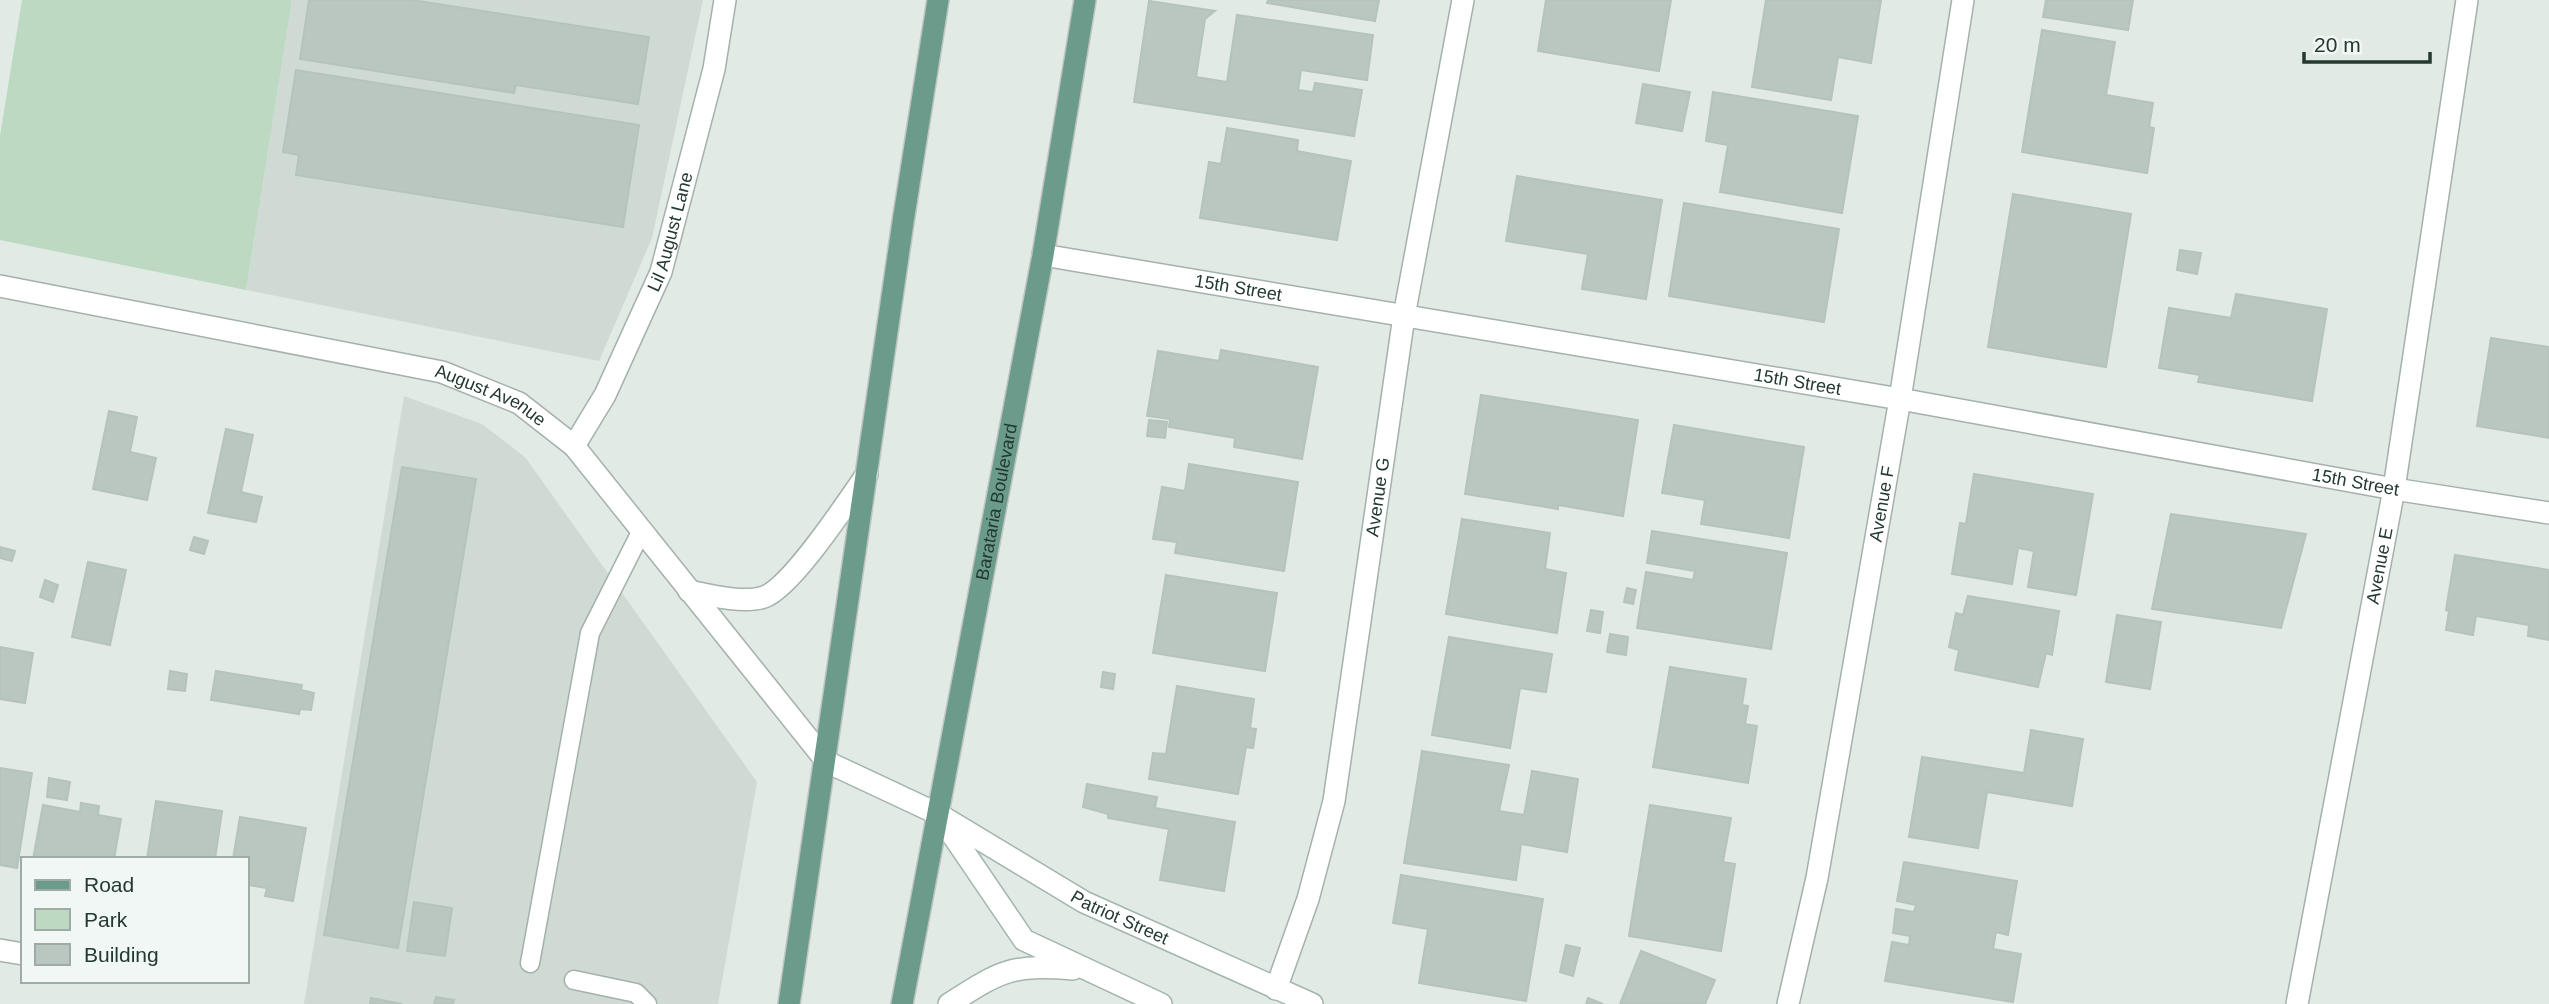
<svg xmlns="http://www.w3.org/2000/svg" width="2549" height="1004" viewBox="0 0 2549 1004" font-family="Arial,sans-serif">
  <rect width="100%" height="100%" fill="#e1eae5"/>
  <!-- built -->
  <g fill="#d0dad4">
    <polygon points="292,0 703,0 652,238 599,361 246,290"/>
    <polygon points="404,396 482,424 525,457 757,782 718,1004 304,1004"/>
  </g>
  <!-- green -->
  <polygon fill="#bdd9c1" points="22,0 292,0 246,290 0,240 0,136"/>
  <!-- building -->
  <g fill="#bac7c1" stroke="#b5c3bc" stroke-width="2">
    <polygon points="309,0 412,0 649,37 638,104 516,85 514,93 300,59"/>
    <polygon points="1268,0 1379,0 1375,21 1267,3"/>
    <polygon points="1546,0 1671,0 1659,71 1538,51"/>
    <polygon points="1766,0 1881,0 1871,63 1838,57 1831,100 1752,87"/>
    <polygon points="2046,0 2133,0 2128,30 2043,17"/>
    <polygon points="1149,1 1215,11 1205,19 1196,77 1227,82 1237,15 1373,35 1367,80 1301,70 1298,90 1313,92 1315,83 1362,90 1354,136 1134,102"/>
    <polygon points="2042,30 2115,42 2106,95 2153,103 2149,127 2154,128 2147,173 2022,152"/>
    <polygon points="296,70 639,125 623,227 296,175 299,155 283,152"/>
    <polygon points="1643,84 1690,92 1682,131 1636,123"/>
    <polygon points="1713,92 1858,116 1842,213 1720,192 1728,145 1706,141"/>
    <polygon points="1227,128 1298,140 1297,151 1351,161 1337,240 1200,218 1209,162 1221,164"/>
    <polygon points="1517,176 1662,200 1646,299 1582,289 1588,254 1506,241"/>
    <polygon points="2013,194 2131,214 2106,367 1988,347"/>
    <polygon points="1684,203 1839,229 1824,322 1669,296"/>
    <polygon points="2180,250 2201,253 2197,274 2177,270"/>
    <polygon points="2236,294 2327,309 2312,401 2198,382 2200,375 2159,368 2169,308 2231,318"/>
    <polygon points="2491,338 2549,347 2549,438 2477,426"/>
    <polygon points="1221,350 1318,367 1302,459 1234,447 1235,438 1169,427 1170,419 1147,416 1158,351 1219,361"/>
    <polygon points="1481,395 1638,420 1623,516 1558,505 1558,509 1465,494"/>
    <polygon points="109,411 137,417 130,452 156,458 147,500 93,489"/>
    <polygon points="1149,420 1167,422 1165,438 1147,436"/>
    <polygon points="1674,425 1804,447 1789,538 1701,524 1705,500 1662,493"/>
    <polygon points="226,429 253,435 241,492 262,497 256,522 208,513"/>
    <polygon points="1189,464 1298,482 1284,571 1175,553 1177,542 1153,539 1162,487 1185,491"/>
    <polygon points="402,467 476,479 398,948 324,935"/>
    <polygon points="1974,474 2093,494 2076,595 2028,587 2034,551 2018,548 2012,584 1952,574 1960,523 1966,524"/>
    <polygon points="2171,514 2306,534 2281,628 2152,609"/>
    <polygon points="1462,519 1550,533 1545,569 1566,573 1557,633 1446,614"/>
    <polygon points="1652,531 1787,553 1771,649 1637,628 1646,572 1693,580 1695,571 1647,563"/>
    <polygon points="194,537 208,541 204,554 190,550"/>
    <polygon points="0,547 15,551 12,561 0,558"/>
    <polygon points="2455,555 2549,570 2549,640 2528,636 2529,625 2476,616 2473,635 2446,630 2449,611 2446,610"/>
    <polygon points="88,562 126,570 110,645 72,637"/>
    <polygon points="1166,575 1277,593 1265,671 1153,653"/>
    <polygon points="45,580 58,585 53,602 40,597"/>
    <polygon points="1627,588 1636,590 1633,604 1624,602"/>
    <polygon points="1968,596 2059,611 2052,655 2046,653 2038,687 1955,670 1959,650 1949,647 1956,613 1963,615"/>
    <polygon points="1591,610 1603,612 1600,633 1587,631"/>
    <polygon points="2117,615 2161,622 2150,689 2106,682"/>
    <polygon points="1610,634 1628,637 1626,655 1607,652"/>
    <polygon points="1449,637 1552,654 1546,692 1520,688 1510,748 1432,735"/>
    <polygon points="0,647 33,653 25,703 0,699"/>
    <polygon points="1670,667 1746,679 1742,705 1748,706 1745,724 1757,726 1748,783 1653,767"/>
    <polygon points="170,671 187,674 185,691 168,689"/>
    <polygon points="216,671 302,685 301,690 314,693 311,710 300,709 299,714 211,700"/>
    <polygon points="1103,672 1115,674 1113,689 1101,687"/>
    <polygon points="1177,686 1254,699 1250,728 1256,729 1253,748 1246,747 1238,794 1149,779 1153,753 1166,754"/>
    <polygon points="2031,730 2083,739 2072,806 1987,792 1978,848 1909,837 1922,757 2024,773"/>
    <polygon points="1422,751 1509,765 1499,811 1524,815 1532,771 1578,779 1567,852 1521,844 1516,880 1404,863"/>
    <polygon points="0,768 32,773 17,868 0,865"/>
    <polygon points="49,778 70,782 67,800 47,797"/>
    <polygon points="1087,784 1157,797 1155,808 1235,822 1224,891 1160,880 1169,829 1108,818 1108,814 1083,807"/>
    <polygon points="156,801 222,811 215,859 147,859"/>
    <polygon points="81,803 99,806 98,815 121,819 114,859 33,859 43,805 80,812"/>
    <polygon points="1650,805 1731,818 1723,862 1735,864 1721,951 1629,936"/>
    <polygon points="240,817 306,828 293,901 265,896 267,888 247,885 247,859 233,859"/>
    <polygon points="1904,862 2017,881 2008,935 1996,932 1993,949 2021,954 2013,1002 1885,981 1892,942 1909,945 1910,936 1893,933 1896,909 1914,912 1916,905 1897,901"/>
    <polygon points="1401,875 1543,899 1526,1001 1419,983 1428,929 1393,923"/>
    <polygon points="414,902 452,908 445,956 407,951"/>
    <polygon points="1566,945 1580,948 1573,976 1560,972"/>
    <polygon points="1641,951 1715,980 1705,1004 1620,1004"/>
    <polygon points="436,997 454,1000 453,1004 434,1004"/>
    <polygon points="371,998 402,1004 370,1004"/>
    <polygon points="1588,998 1603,1004 1586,1004"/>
  </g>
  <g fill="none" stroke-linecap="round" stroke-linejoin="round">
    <defs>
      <g id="service">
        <polyline points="530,963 590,633 641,532"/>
        <polyline points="574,980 636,993 647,1004"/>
      </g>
      <g id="minor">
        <path id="s1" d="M1043 255 1900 399 2394 489 2549 513"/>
        <path id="s2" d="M574 446 605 395 661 272 714 69 725 0"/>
        <polyline points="0,950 23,954"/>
        <path id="s3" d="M1276 989 1308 899 1334 801 1404 316 1463 0"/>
        <path id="s4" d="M1788 1004 1817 878 1900 399 1963 0"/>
        <path id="s5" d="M2297 1004 2394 489 2467 0"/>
      </g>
      <g id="tertiary">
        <path id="s6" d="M0 286 442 372 519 403 574 446 827 762"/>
        <path d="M689 591C708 595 744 604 764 597 792 587 848 501 867 474"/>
      </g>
      <g id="secondary">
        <path id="s7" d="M827 762 938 814 1084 902 1312 1004"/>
        <polyline points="943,821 1024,940 1161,1004"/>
        <path d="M949 1004C1001 971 1010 964 1073 969"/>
      </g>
      <g id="primary">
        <polyline points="789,1004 903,222 938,0"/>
        <path id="s8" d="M902 1004 1043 255 1085 0"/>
      </g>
    </defs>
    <!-- service casing -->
    <use href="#service" stroke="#a5b1ab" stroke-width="21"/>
    <!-- minor casing -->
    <use href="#minor" stroke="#a5b1ab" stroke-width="24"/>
    <!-- tertiary casing -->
    <use href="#tertiary" stroke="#a5b1ab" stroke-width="24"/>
    <!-- secondary casing -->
    <use href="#secondary" stroke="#a2b5ac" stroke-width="24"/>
    <!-- primary casing -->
    <use href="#primary" stroke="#bdc4c1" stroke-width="24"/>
    <!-- service -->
    <use href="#service" stroke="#fff" stroke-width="18"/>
    <!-- minor -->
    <use href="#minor" stroke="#fff" stroke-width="21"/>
    <!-- tertiary -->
    <use href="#tertiary" stroke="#fff" stroke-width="21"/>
    <!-- secondary -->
    <use href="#secondary" stroke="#fff" stroke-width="21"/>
    <!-- primary -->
    <use href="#primary" stroke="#6b9b8a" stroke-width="21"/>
  </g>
  <g text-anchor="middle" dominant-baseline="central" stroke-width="5" stroke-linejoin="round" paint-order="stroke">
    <!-- street labels -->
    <g font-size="18" fill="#243931" stroke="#f1f7f4">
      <text stroke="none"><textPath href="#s2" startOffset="236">Lil August Lane</textPath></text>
      <text stroke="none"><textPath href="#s1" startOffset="198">15th Street</textPath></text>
      <text stroke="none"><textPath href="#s1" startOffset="765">15th Street</textPath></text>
      <text stroke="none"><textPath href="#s6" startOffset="504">August Avenue</textPath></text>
      <text stroke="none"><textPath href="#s1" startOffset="1332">15th Street</textPath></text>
      <text stroke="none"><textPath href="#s3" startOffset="504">Avenue G</textPath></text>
      <text stroke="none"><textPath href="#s8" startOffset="511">Barataria Boulevard</textPath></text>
      <text stroke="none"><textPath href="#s4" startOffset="509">Avenue F</textPath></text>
      <text stroke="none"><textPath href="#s5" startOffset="446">Avenue E</textPath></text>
      <text stroke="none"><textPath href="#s7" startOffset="332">Patriot Street</textPath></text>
    </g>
  </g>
  <!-- legend -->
  <rect x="21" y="857" width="228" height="126" fill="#f1f7f4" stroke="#9faba6" stroke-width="2"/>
  <rect x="35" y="880" width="35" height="10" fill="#6b9b8a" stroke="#9faba6" stroke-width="2"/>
  <text x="84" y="892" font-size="21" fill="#243931">Road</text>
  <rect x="35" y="909" width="35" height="21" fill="#bdd9c1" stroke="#9faba6" stroke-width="2"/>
  <text x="84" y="927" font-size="21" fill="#243931">Park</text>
  <rect x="35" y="944" width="35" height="21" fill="#bac7c1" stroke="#9faba6" stroke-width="2"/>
  <text x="84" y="962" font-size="21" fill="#243931">Building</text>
  <!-- scale -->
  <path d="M2304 52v10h126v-10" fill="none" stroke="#243931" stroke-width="3.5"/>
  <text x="2314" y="52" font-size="21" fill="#243931" stroke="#f1f7f4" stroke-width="5" paint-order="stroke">20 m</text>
</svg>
